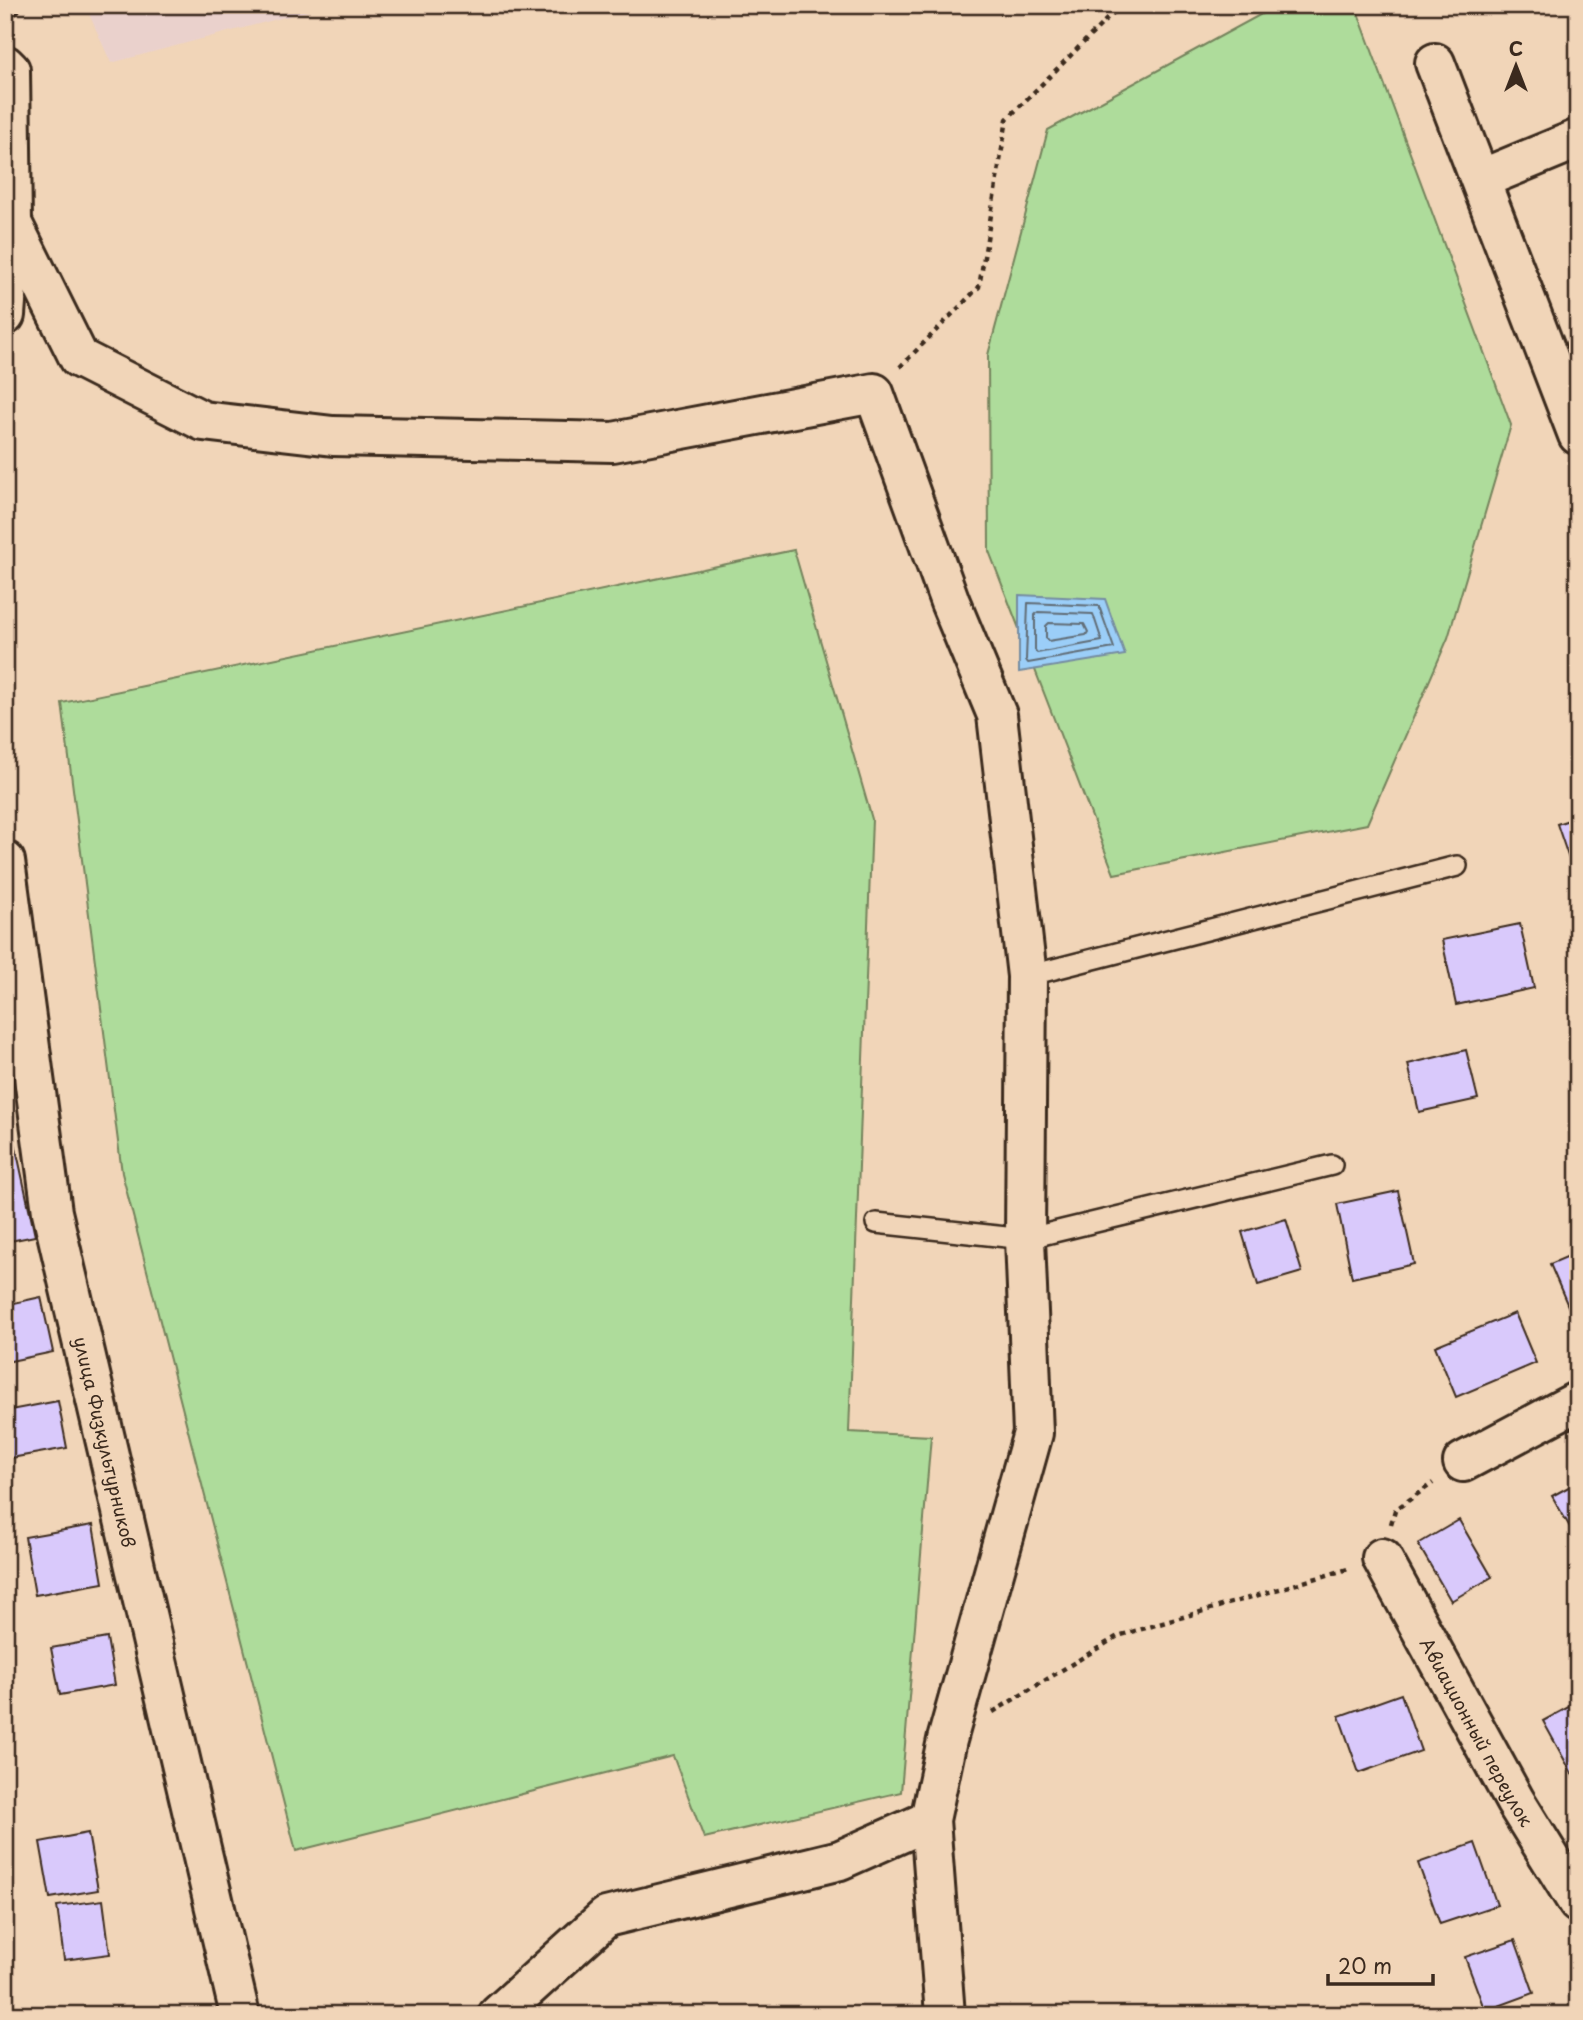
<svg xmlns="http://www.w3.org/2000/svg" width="1583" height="2020" viewBox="0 0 1583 2020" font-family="'Playpen Sans',sans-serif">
  <rect width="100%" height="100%" fill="#f1d5b8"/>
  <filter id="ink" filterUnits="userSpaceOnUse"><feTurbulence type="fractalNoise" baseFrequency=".0143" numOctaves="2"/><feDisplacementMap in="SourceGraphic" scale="14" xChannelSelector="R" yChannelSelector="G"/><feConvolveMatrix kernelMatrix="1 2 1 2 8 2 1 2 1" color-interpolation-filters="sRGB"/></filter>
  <g filter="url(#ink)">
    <!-- built -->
    <polygon fill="#ead1cc" points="85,5 330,5 111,63"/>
    <!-- green -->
    <g fill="#aedc9b" stroke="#74835c" stroke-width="2">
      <polygon points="1278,5 1355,5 1511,425 1448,638 1367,824 1114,874 989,551 988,355 1048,130"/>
      <polygon points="794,550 872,819 849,1432 931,1436 901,1792 704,1838 673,1756 296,1851 122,1173 62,703"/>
    </g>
    <!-- water -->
    <polygon fill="#9bcef8" stroke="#758ca1" stroke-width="2" points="1019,595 1105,599 1125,655 1019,672"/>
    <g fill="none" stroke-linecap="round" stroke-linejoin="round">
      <!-- shore -->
      <g stroke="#616c75" stroke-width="2">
        <polygon points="1028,603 1099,606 1114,648 1028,663 1026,660"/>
        <polygon points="1038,612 1093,614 1102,641 1037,653 1035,650 1035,615"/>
        <polygon points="1049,623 1084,624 1088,632 1086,635 1048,641 1046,638 1046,626"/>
      </g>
    </g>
    <!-- building -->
    <g fill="#d9c9fb" stroke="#3b2a1e" stroke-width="2">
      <polygon points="1578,817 1578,859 1570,862 1557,824"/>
      <polygon points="1520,924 1534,988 1456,1005 1442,940"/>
      <polygon points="1466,1050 1478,1099 1419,1112 1408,1064"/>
      <polygon points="14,1139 35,1236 5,1242 5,1141"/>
      <polygon points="1398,1191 1414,1264 1352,1278 1337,1204"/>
      <polygon points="1286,1219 1302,1272 1258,1285 1242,1232"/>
      <polygon points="1578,1252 1578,1326 1577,1327 1550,1264"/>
      <polygon points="41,1297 53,1352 6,1362 5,1305"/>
      <polygon points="1515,1313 1536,1363 1456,1397 1435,1346"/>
      <polygon points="58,1401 67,1448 11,1458 5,1411"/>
      <polygon points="1578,1482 1578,1541 1552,1496"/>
      <polygon points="1459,1520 1492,1577 1451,1601 1418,1544"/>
      <polygon points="93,1525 103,1583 35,1595 25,1537"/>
      <polygon points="107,1638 115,1685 60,1695 51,1648"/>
      <polygon points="1401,1694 1421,1751 1359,1773 1339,1716"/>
      <polygon points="1578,1702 1578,1778 1575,1779 1543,1721"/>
      <polygon points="88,1833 98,1890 50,1898 40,1842"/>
      <polygon points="1475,1843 1497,1905 1440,1924 1418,1863"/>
      <polygon points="103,1900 110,1954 64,1960 57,1906"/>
      <polygon points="1515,1940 1534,1993 1485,2011 1465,1957"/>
    </g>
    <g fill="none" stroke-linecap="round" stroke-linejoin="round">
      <defs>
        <g id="lane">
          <polyline points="5,8 10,5"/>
          <polyline points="1027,976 1457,866"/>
          <polyline points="876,1223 1025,1239 1332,1165"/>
        </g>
        <g id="street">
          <polyline points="1435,63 1578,435"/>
          <polyline points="5,65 10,70 12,223 5,315"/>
          <polyline points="1481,179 1578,139"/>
          <polyline points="12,223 79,358 203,421 333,436 613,442 874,393 950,602 997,715 1027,976 1025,1239 1033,1433 947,1740 930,1820 945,2015"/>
          <path id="s1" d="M5 861 52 1212 240 2015"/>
          <polyline points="1463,1462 1578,1401"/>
          <path id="s2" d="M1382 1558 1515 1801 1578 1903"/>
          <polyline points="498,2015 606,1917 840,1860 930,1820"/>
        </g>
      </defs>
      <!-- lane casing -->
      <use href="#lane" stroke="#3b2a1e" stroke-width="24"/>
      <!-- street casing -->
      <use href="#street" stroke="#3b2a1e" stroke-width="44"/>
      <!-- path -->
      <g stroke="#3b2a1e" stroke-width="4.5" stroke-dasharray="5 5" stroke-linecap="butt">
        <polyline points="900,367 979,287 1007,119 1113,13 1130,5"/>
        <polyline points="1391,1524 1395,1510 1433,1483"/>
        <polyline points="993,1712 1118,1636 1348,1569"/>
      </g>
      <!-- lane -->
      <use href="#lane" stroke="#f1d5b8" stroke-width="19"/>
      <!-- street -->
      <use href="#street" stroke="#f1d5b8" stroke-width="38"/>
    </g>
  </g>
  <g text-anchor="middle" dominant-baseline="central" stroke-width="5" stroke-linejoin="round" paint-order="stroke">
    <!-- street labels -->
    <g font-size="18" fill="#3b2a1e" stroke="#f1d5b8">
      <text stroke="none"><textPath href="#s1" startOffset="590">улица Физкультурников</textPath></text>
      <text stroke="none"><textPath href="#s2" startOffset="198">Авиационный переулок</textPath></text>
    </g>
  </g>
  <!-- margin -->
  <rect width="1583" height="2020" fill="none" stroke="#f1d5b8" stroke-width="28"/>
  <rect x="14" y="14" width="1555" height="1992" fill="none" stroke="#3b2a1e" stroke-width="2.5" filter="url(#ink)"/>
  <!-- north arrow -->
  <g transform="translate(1516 66)" stroke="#f1d5b8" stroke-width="5" paint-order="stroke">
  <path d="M0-5L12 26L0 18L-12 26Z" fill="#3b2a1e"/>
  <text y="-10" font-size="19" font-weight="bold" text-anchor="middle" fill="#3b2a1e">С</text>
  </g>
  <!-- scale -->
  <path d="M1328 1974v10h105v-10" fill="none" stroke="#3b2a1e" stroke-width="3.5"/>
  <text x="1338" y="1974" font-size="21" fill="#3b2a1e" stroke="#f1d5b8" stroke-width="5" paint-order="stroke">20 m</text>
</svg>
